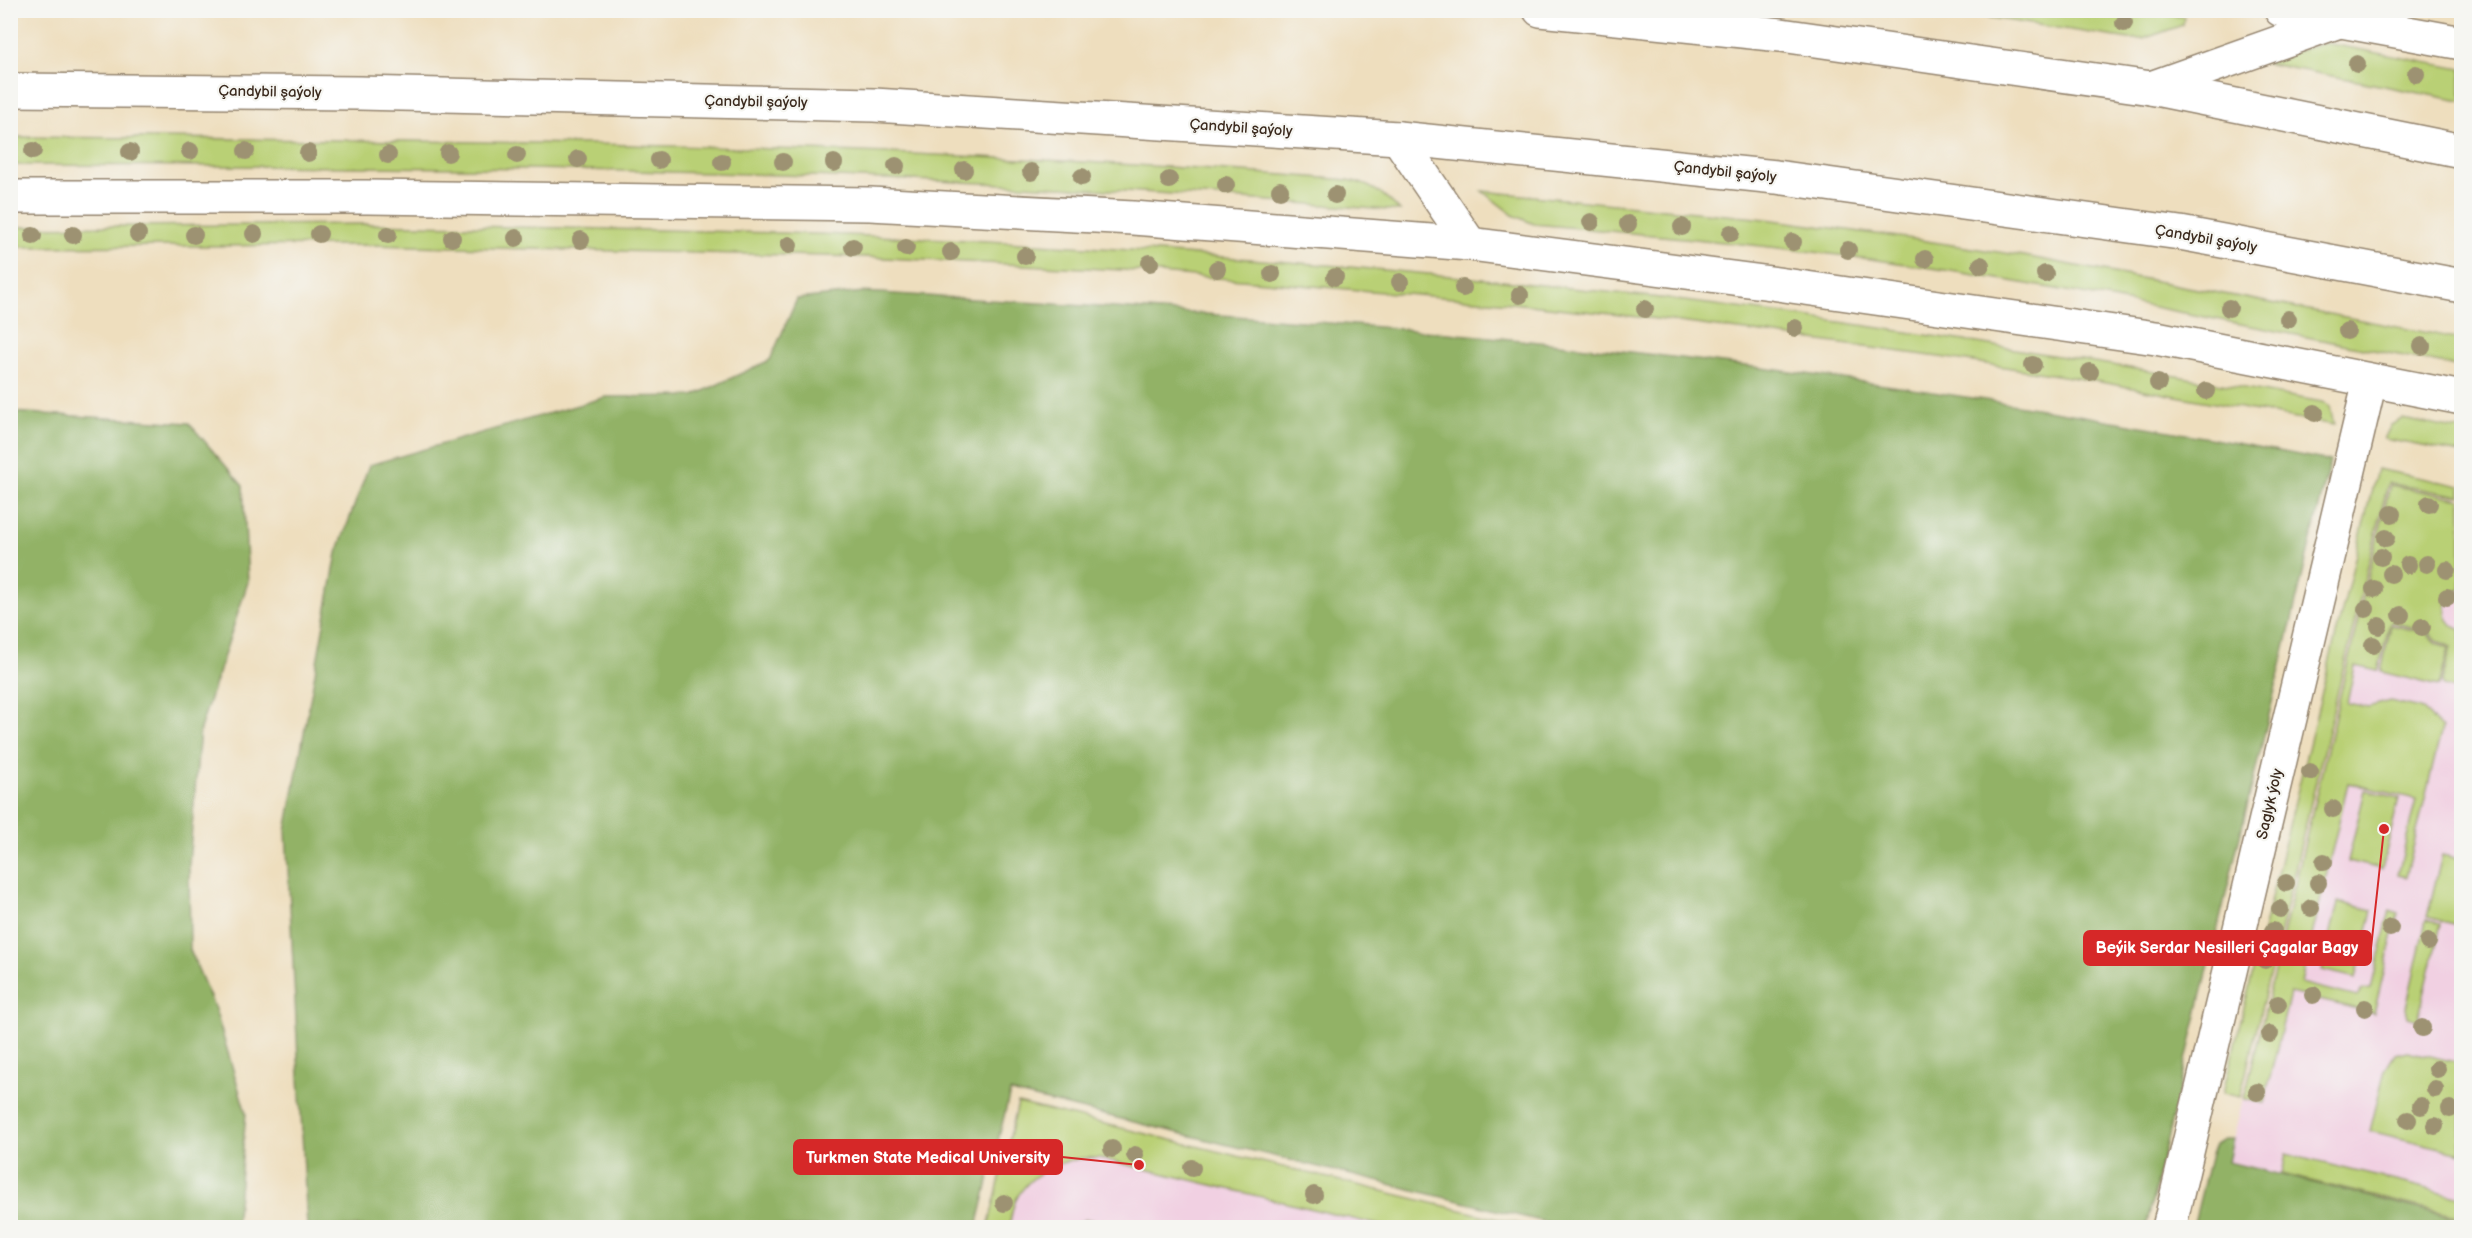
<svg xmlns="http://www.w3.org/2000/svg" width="2472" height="1238" viewBox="0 0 2472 1238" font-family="'Balsamiq Sans',sans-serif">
  <rect width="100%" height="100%" fill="#f6f6f2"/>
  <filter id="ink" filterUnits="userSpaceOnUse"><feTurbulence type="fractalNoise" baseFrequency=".0167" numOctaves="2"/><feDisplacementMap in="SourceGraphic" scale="12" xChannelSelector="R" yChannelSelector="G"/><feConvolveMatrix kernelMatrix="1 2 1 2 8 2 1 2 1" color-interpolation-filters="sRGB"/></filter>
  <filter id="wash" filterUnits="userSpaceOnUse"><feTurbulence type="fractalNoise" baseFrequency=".008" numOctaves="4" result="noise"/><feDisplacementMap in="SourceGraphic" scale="24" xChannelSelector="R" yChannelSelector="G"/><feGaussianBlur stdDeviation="1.35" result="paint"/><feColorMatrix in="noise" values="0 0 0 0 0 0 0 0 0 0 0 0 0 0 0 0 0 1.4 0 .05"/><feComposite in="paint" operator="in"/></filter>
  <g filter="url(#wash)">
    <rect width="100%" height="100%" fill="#eedebe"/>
    <!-- built -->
    <g fill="#f1d0e2">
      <polygon points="2389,484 2461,498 2461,1218 2228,1161"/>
      <polygon points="1017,1103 1533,1227 987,1228"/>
    </g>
    <!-- green -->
    <g fill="#b9d074" stroke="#7a7d49" stroke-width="1.5">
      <polygon points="2144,11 2184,17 2183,25 2143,39 2129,39 1946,11"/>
      <polygon points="2326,43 2461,69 2461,101 2255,61"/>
      <path d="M11 137C457 140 903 144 1348 180 1370 184 1385 194 1400 211 1238 198 1075 186 912 180 612 167 311 166 11 165Z"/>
      <path d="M1482 191 1766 219 1920 240 2024 256 2461 339V367C2281 333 2100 294 1919 266 1791 247 1662 236 1534 224L1513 215Z"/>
      <path d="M371 224C624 230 877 231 1130 250 1306 263 1484 277 1660 298 1882 325 2102 362 2322 402L2330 407 2334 425 2095 381 1954 359 1657 319 1512 303 1123 270 865 257 370 245 11 247V227Z"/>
      <polygon points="2402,419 2461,430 2461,453 2384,439 2391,425"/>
      <polygon points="2377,469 2461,486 2461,496 2388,483 2240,1097 2223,1093"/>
      <path d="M2390 485 2461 499V589L2451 594C2442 609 2445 624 2461 630V691L2443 686 2442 682 2451 647 2438 641 2428 631 2390 622 2378 671 2355 666 2347 703 2368 707 2390 701 2421 708 2442 728 2406 877 2398 875 2416 799 2348 783 2301 983 2357 997 2362 990 2371 989 2390 910 2398 913 2374 1013 2290 993 2264 1103 2244 1099Z"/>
      <polygon points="2391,625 2427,633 2437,643 2449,648 2439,686 2381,672"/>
      <polygon points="2365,790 2399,798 2382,869 2348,861"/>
      <polygon points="2442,855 2461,859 2461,926 2427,917"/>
      <polygon points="2338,902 2372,910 2356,978 2322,970"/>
      <polygon points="2426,920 2441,924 2418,1020 2408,1017 2406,1008"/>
      <polygon points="2407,1051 2461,1063 2461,1153 2370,1131 2385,1070 2395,1054"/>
      <path d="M1018 1103 1531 1227H1387L1099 1158C1068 1156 1030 1171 1016 1200 1012 1208 1011 1219 1009 1227H988Z"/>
      <polygon points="2286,1154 2461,1197 2461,1217 2282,1174"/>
      <polygon points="1086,1219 1122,1227 1071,1227"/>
    </g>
    <!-- forest -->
    <g fill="#92b266" stroke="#666e42" stroke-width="1.5">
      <path d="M864 292C1128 309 1392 323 1655 355 1882 381 2106 417 2330 461L2146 1227H1566L1010 1092 977 1227H307L286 831 337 553 369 465 606 397 693 396 770 360 797 299Z"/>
      <polygon points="11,412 189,423 243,486 248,582 200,729 189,865 190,950 215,1009 246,1113 236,1227 11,1227"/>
      <polygon points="2223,1139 2233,1139 2228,1162 2461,1219 2461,1227 2193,1227 2211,1154 2215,1144"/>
    </g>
  </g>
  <g filter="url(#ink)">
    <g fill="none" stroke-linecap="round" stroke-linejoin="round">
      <defs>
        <g id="minor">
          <polyline points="2281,10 2462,43"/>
          <polyline points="2151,88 2342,20"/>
          <polyline points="1398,138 1470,244"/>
          <polyline points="10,197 367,197 870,204 1133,218 1470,244 1771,283 2156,338 2462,398"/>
          <polyline points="2169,1228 2370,381"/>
        </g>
        <g id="secondary">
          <polyline points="1540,10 1781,35 2151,88 2462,151"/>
          <polyline points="10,90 359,93 874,105 1398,138 1776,177 2180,233 2462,286"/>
        </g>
      </defs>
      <!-- minor casing -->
      <use href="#minor" stroke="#94846e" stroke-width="36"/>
      <!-- secondary casing -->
      <use href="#secondary" stroke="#94846e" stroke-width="36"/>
      <!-- minor -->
      <use href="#minor" stroke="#fff" stroke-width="33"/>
      <!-- secondary -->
      <use href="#secondary" stroke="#fff" stroke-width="33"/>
    </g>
    <!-- trees -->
    <g fill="#9d9272">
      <circle cx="2124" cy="23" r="9"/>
      <circle cx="2357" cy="64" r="9"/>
      <circle cx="2416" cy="74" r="9"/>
      <circle cx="33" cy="151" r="9"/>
      <circle cx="190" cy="151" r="9"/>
      <circle cx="246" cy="151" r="9"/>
      <circle cx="130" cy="152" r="9"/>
      <circle cx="308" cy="153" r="9"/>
      <circle cx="448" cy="153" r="9"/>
      <circle cx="388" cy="155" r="9"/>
      <circle cx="517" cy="155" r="9"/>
      <circle cx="578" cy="159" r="9"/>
      <circle cx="659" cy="160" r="9"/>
      <circle cx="722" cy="162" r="9"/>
      <circle cx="783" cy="162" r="9"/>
      <circle cx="834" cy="163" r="9"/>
      <circle cx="896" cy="166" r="9"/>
      <circle cx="964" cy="170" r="9"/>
      <circle cx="1031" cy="172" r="9"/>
      <circle cx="1082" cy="177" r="9"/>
      <circle cx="1169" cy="180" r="9"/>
      <circle cx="1226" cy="185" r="9"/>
      <circle cx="1280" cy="190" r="9"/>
      <circle cx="1335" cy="195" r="9"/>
      <circle cx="1591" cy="222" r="9"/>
      <circle cx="1628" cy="224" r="9"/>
      <circle cx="1682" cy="227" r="9"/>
      <circle cx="1731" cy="233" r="9"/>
      <circle cx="138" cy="234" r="9"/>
      <circle cx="254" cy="234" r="9"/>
      <circle cx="319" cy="234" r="9"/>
      <circle cx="73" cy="235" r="9"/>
      <circle cx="194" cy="235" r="9"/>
      <circle cx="388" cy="235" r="9"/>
      <circle cx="33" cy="236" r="9"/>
      <circle cx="452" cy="238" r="9"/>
      <circle cx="516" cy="238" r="9"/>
      <circle cx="581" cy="240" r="9"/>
      <circle cx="1793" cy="242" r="9"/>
      <circle cx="789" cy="245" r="9"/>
      <circle cx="853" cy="247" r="9"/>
      <circle cx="906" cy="248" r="9"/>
      <circle cx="1848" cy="250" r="9"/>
      <circle cx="951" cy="252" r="9"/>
      <circle cx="1025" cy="256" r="9"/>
      <circle cx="1925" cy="259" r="9"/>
      <circle cx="1150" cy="263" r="9"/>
      <circle cx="1981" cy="265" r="9"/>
      <circle cx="1217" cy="269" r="9"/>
      <circle cx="1272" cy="274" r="9"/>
      <circle cx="2045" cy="274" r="9"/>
      <circle cx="1335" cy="277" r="9"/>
      <circle cx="1400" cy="282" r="9"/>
      <circle cx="1463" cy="288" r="9"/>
      <circle cx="1520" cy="295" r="9"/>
      <circle cx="2229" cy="308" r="9"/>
      <circle cx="1645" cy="309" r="9"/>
      <circle cx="2288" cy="319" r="9"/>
      <circle cx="1795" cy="328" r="9"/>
      <circle cx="2347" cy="331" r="9"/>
      <circle cx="2422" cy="346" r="9"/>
      <circle cx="2033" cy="365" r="9"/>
      <circle cx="2090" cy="372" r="9"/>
      <circle cx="2158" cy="383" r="9"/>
      <circle cx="2206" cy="391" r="9"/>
      <circle cx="2315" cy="413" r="9"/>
      <circle cx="2429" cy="504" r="9"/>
      <circle cx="2392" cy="514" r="9"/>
      <circle cx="2386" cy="538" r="9"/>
      <circle cx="2381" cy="557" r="9"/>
      <circle cx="2427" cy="564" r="9"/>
      <circle cx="2408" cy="565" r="9"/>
      <circle cx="2447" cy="570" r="9"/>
      <circle cx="2391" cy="574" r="9"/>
      <circle cx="2374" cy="589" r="9"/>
      <circle cx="2447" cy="597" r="9"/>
      <circle cx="2366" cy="609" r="9"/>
      <circle cx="2401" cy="615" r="9"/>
      <circle cx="2379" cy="626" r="9"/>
      <circle cx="2422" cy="627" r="9"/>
      <circle cx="2373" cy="645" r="9"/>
      <circle cx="2310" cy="772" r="9"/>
      <circle cx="2333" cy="809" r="9"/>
      <circle cx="2324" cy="862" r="9"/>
      <circle cx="2286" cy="883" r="9"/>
      <circle cx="2318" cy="883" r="9"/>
      <circle cx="2311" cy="908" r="9"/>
      <circle cx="2280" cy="909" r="9"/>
      <circle cx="2390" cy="928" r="9"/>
      <circle cx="2273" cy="931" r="9"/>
      <circle cx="2428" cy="942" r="9"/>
      <circle cx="2265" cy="960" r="9"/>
      <circle cx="2313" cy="995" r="9"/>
      <circle cx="2278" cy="1004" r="9"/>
      <circle cx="2365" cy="1008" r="9"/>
      <circle cx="2422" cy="1028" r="9"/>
      <circle cx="2270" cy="1034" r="9"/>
      <circle cx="2437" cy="1069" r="9"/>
      <circle cx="2435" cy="1089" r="9"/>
      <circle cx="2257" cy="1092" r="9"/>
      <circle cx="2421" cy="1106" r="9"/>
      <circle cx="2450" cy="1109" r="9"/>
      <circle cx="2408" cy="1120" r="9"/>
      <circle cx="2435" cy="1126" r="9"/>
      <circle cx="1112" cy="1149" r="9"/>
      <circle cx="1135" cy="1155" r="9"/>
      <circle cx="1192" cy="1168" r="9"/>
      <circle cx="1314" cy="1195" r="9"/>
      <circle cx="1004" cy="1203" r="9"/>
    </g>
  </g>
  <g text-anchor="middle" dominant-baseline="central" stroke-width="4.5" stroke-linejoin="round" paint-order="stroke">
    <!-- street labels -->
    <g font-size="15" fill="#3b2a1e" stroke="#f6f6f2">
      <text transform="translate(270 92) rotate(1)">Çandybil şaýoly</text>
      <text transform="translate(756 102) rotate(1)">Çandybil şaýoly</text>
      <text transform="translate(1241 128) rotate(4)">Çandybil şaýoly</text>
      <text transform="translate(1725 172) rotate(6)">Çandybil şaýoly</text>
      <text transform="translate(2206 239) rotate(10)">Çandybil şaýoly</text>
      <text transform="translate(2270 804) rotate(-77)">Saglyk ýoly</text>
    </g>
  </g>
  <!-- callouts -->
  <path fill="none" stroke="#d62828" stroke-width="2" d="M2384 829L2371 948M1139 1165L1062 1157"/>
  <g fill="#d62828" stroke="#f6f6f2" stroke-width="2">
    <circle cx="2384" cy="829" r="6"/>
    <circle cx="1139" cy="1165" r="6"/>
  </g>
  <g fill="#d62828" stroke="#d62828" stroke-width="2">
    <rect x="2084" y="931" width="287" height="34" rx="6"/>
    <rect x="794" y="1140" width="268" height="34" rx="6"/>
  </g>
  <g font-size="16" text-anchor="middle" font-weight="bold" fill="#fff">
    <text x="2227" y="953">Beýik Serdar Nesilleri Çagalar Bagy</text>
    <text x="928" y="1163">Turkmen State Medical University</text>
  </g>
  <!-- margin -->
  <rect width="2472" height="1238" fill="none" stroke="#f6f6f2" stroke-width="36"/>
</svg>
